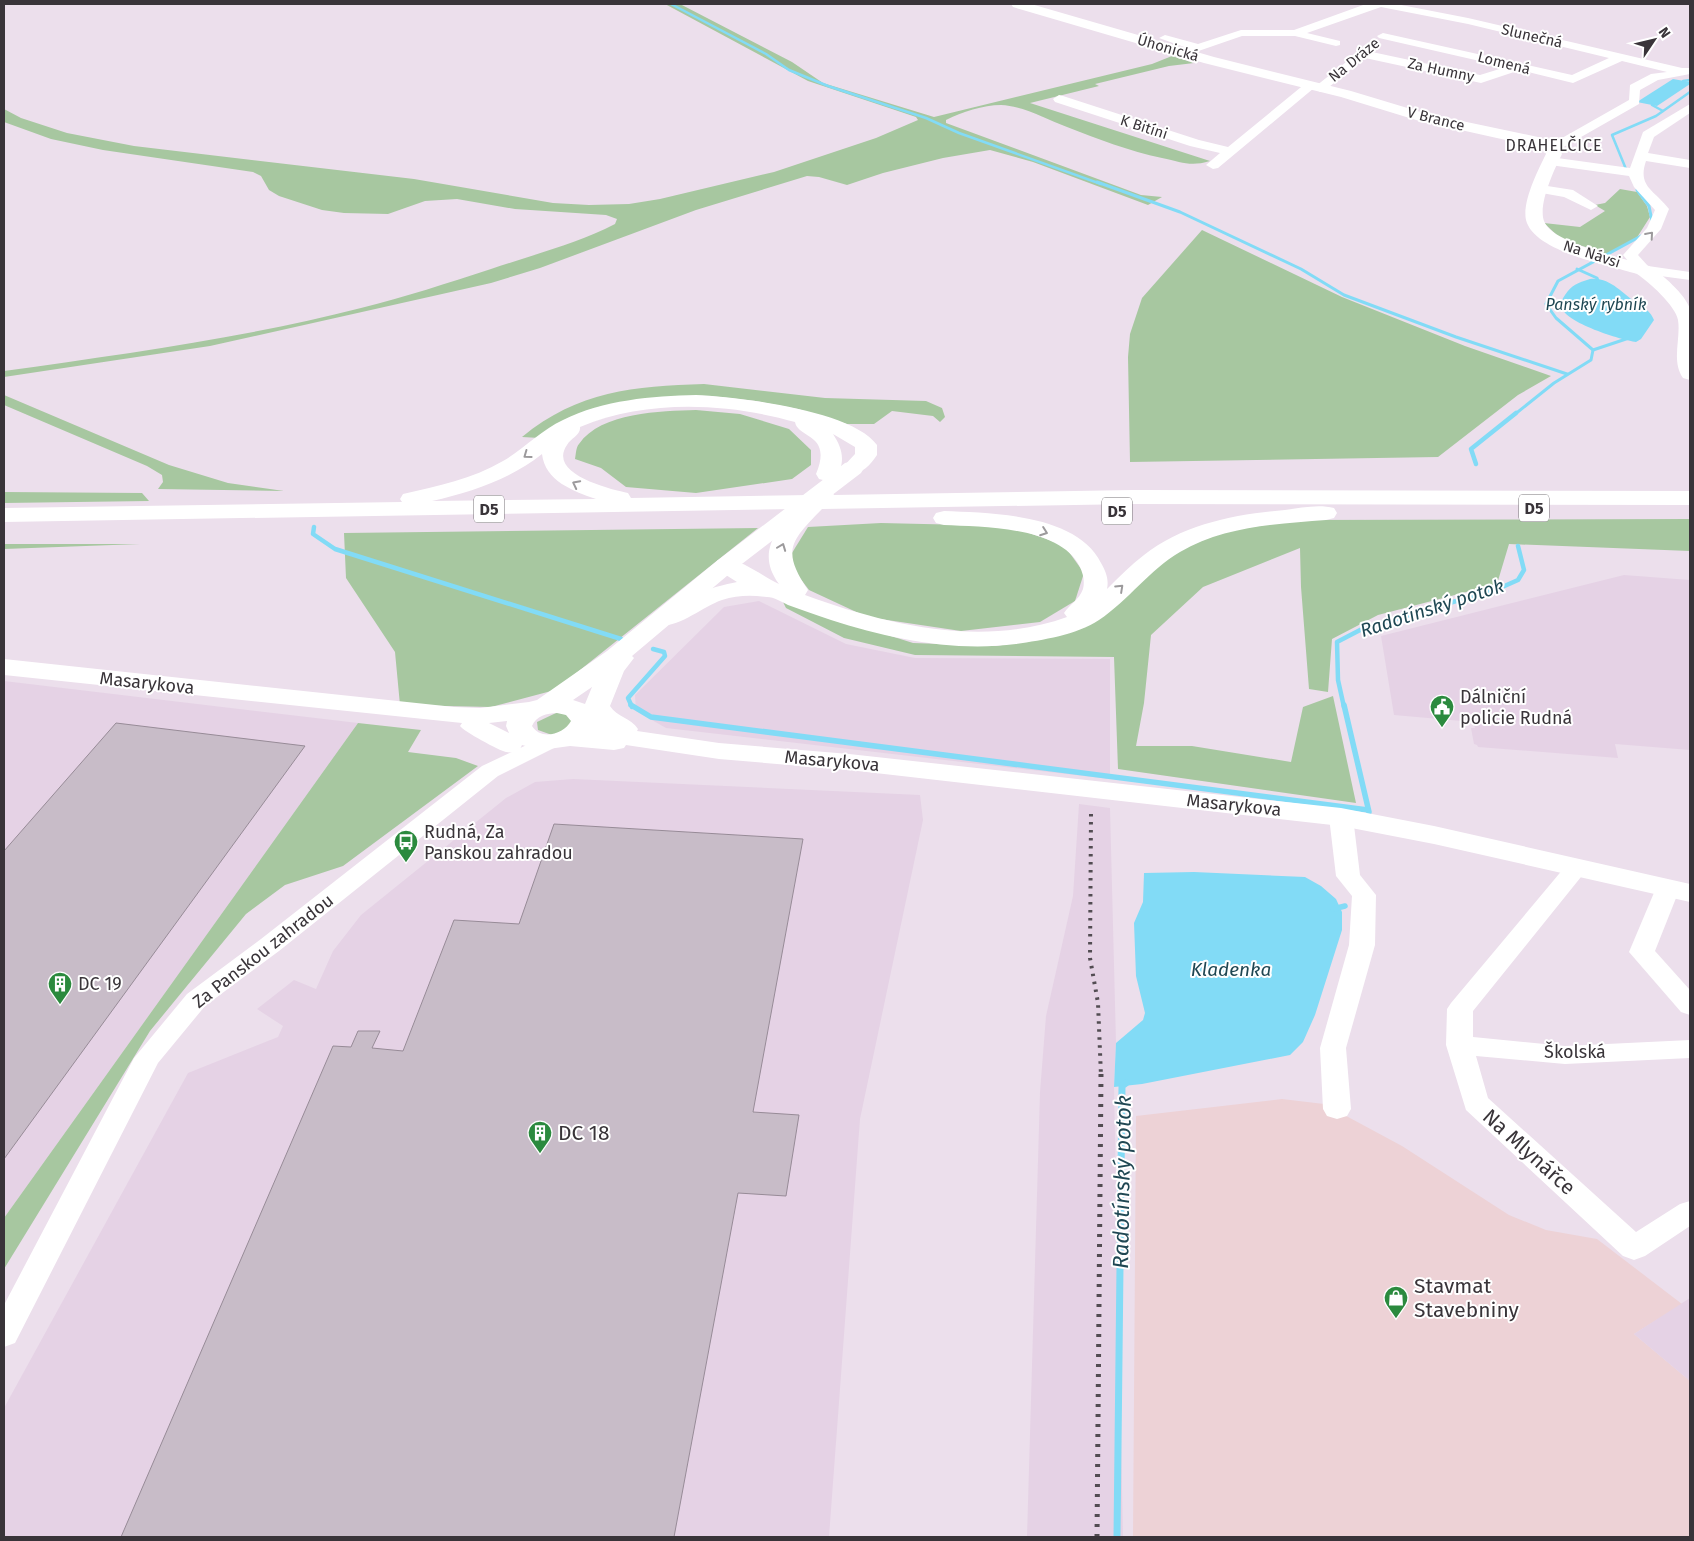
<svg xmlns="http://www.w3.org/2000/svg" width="1694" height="1541" viewBox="0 0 1694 1541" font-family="'Fira Sans',sans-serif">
  <rect width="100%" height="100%" fill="#ecdfec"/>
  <!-- commercial -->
  <polygon fill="#edd2d6" points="1282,1099 1324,1104 1402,1146 1509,1215 1546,1230 1597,1239 1682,1304 1634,1334 1690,1381 1690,1537 1133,1537 1136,1116"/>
  <!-- built -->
  <g fill="#e5d2e5">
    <polygon points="1624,575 1690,580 1690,750 1615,744 1618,758 1478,747 1477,745 1474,744 1471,728 1475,728 1473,722 1394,715 1381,636"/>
    <polygon points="759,601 846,644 915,658 1110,659 1110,779 666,728 636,711 635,695 724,607"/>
    <polygon points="4,681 358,723 4,1218"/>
    <polygon points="573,779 920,795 923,820 860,1119 829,1537 4,1537 4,1408 188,1073 278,1037 283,1026 257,1009 294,980 316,989 333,951 361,915 506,798 535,782"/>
    <polygon points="1079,804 1110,808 1116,1043 1114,1087 1123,1537 1027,1537 1040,1092 1046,1016 1073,896"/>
    <polygon points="1690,1298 1690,1381 1634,1334"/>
  </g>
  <!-- green -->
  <g fill="#a7c7a0">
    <path d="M665 4H680L792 62 823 83 934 117 1152 64 1172 56 1194 63 1169 66 1095 84 1099 86 1030 103 1210 161C1190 167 1182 162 1162 158 1129 151 1098 139 1067 127 1046 119 1024 106 1001 105 983 105 962 112 946 120V123L1141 195 1162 197 1148 205 1033 162 990 150 943 158 883 173 847 185 819 177 807 176 696 210 540 268 491 283 210 346 4 377V371C123 354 244 338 361 308 405 297 448 283 491 269 532 255 576 244 615 224L617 219 606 215 515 209 457 199 425 201 388 214 344 213 322 210 279 196 269 190 261 176 253 172 103 150 51 139 4 122V109L21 118 67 133 134 146 414 179 553 203 589 205 629 204 660 199 774 172 876 138 918 120 916 117 808 81Z"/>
    <polygon points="1620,189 1637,192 1647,206 1650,217 1636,239 1607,254 1561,239 1544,223 1580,227 1605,211 1595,205 1605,203"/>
    <polygon points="1202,230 1342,297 1465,346 1551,376 1518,395 1438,457 1130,462 1128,357 1130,334 1142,298"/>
    <path d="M704 384 825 398 926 401 942 408 945 417 940 422 933 416 892 411 874 424H847L798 409 756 401 711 396 670 397 540 438 522 437C578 391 634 386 704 384Z"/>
    <polygon points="4,395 169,465 228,483 284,491 158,489 163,482 162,475 147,466 4,405"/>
    <path d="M696 410 740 414 789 429 811 450V465L792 479 696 493 626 487 601 468 575 459C576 454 576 447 579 444 601 412 661 411 696 410Z"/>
    <polygon points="4,492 142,493 149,501 4,503"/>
    <polygon points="1690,519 1690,551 1509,544 1497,584 1378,615 1332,639 1328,692 1309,689 1301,587 1300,548 1203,587 1151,635 1144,703 1136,746 1192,746 1291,762 1303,707 1333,696 1356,803 1118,769 1114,657 915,655 844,638 786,608 783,602 913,643 996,646 1035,640 1179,548 1220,532 1296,520"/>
    <polygon points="881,523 1009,526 1064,545 1084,573 1075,601 1040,622 961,631 867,617 809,590 787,561 808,527"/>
    <polygon points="758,528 555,690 491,707 400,705 395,652 346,578 344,533"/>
    <polygon points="4,544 140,544 4,549"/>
    <polygon points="556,713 563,713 572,718 571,728 552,735 538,730 537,722"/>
    <polygon points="358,723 421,730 408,752 456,758 478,766 343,866 285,885 246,914 150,1031 4,1269 4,1218"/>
  </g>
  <!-- water -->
  <g fill="#82dbf6">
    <polygon points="1673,79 1690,82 1690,84 1657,106 1637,102"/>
    <path d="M1590 279C1611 277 1622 294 1637 303 1644 307 1651 312 1654 320L1641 339 1636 342C1622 340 1564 323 1561 306 1560 303 1563 298 1565 295 1572 285 1577 283 1590 279Z"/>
    <polygon points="1194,872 1305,877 1321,886 1336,899 1342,912 1342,930 1315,1015 1303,1042 1290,1055 1142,1084 1114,1087 1116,1043 1143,1020 1145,1013 1136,976 1134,923 1143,902 1144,873"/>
  </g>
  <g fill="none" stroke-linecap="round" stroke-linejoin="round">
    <!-- stream-far4 -->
    <g stroke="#82dbf6" stroke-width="2.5">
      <polyline points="671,4 766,54 789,70 828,86 926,118 959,133 1101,184"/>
      <polyline points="1683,81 1690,80"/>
      <polyline points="1652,105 1663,111"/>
      <polyline points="1628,174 1612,135 1656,116 1690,92"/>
    </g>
    <!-- stream-far3 -->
    <g stroke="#82dbf6" stroke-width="3">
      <polyline points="1097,182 1180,212 1301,269 1344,295 1456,337 1567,374"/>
      <polyline points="1637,190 1649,206 1652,221"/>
      <polyline points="1577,269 1597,278 1599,283"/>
      <polyline points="1593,350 1629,338"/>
      <polyline points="1514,415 1554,383 1591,360 1593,350 1556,318 1546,304 1558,281 1641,236"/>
    </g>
    <!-- stream-far2 -->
    <g stroke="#82dbf6" stroke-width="4.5">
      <polyline points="1476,464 1471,449 1516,413"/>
      <polyline points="314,527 313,534 335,549 621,639"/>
      <polyline points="632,707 628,698 665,656 664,652 653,649"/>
      <polyline points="1344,707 1338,680 1337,642 1362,629 1500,588 1518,580 1524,570 1518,546"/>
    </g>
    <!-- stream-far1 -->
    <g stroke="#82dbf6" stroke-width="5.5">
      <polyline points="631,705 651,717 1368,810"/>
      <polyline points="1344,705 1369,812"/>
      <polyline points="1333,909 1345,906"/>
    </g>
    <!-- stream -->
    <polyline stroke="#82dbf6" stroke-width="7" points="1117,1537 1122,1086 1126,1083"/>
  </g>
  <!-- building -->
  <g fill="#c8bcc8" stroke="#978b97">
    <polygon points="116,723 305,746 4,1159 4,851"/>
    <polygon points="554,824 803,839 753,1112 799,1115 786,1196 738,1193 674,1537 121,1537 333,1046 351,1047 358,1031 380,1031 372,1048 403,1051 454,920 519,924"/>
  </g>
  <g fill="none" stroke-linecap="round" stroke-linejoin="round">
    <!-- minor -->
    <g fill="#fff" fill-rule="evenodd">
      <polygon points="1366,4 1396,4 1468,18 1682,68 1690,68 1690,74 1658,80 1640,90 1639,104 1553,153 1548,152 1547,149 1548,146 1629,100 1630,85 1651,74 1667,72 1622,61 1573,83 1520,70 1481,83 1365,58 1324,91 1320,92 1314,88 1218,168 1213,169 1206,165 1220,153 1190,146 1055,102 1053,99 1059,95 1063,96 1199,140 1228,147 1306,83 1310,82 1316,86 1370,43 1378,43 1380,45 1372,52 1480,75 1506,67 1379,38 1377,36 1383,33 1572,75 1609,58 1468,24 1381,7 1307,33 1340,41 1340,45 1336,46 1295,36 1242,36 1184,56 1178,53 1187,48 1159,38 1165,35 1198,44 1241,30 1294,30"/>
      <path d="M1690 104V113L1654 137 1648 153 1690 160V168L1646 161C1637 187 1655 190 1669 209L1661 229 1638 255 1648 266 1690 272V280L1638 273 1623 255 1647 228 1655 210 1634 187 1629 176 1550 165 1543 161 1550 157 1630 168 1643 132Z"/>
      <polygon points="1541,185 1573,190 1598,206 1591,210 1564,197 1536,192 1534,189"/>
      <polygon points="548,735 556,737 559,742 556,747 498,776 279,951 205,1006 158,1063 15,1343 4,1347 4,1305 134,1058 187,994 261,939 482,766"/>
      <polygon points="1341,810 1349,812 1353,817 1360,875 1376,895 1375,945 1346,1048 1351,1109 1347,1116 1337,1119 1327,1116 1323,1109 1320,1048 1349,945 1352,896 1336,876 1329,817 1333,812"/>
      <polygon points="1577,859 1585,862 1589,867 1473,1011 1473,1037 1565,1046 1690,1040 1690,1058 1565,1064 1476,1056 1488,1098 1636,1232 1680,1204 1690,1201 1690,1226 1645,1256 1634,1260 1623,1256 1466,1110 1446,1045 1447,1009 1451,1003 1569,862"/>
      <polygon points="1668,880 1677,883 1680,888 1655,951 1690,990 1690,1015 1681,1012 1629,952 1656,888 1659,883"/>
    </g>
    <!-- major -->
    <g fill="#fff" fill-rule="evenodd">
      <path d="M1011 4H1031L1214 57 1351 91 1424 113 1538 137 1556 144 1562 154C1554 170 1538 204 1544 221 1552 244 1627 259 1649 266 1661 273 1686 295 1690 309 1694 320 1690 365 1690 380L1683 378C1671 361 1681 339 1678 320 1676 306 1648 281 1637 274 1609 265 1534 252 1526 220 1522 202 1538 170 1546 154L1544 150 1533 146 1416 120 1341 97 1204 63 1013 7Z"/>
      <path d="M853 461 861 463 864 468 861 473 734 570 632 656 634 658 624 671 610 706C617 717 631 718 638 729L637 731 719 743 849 754 1341 808 1434 826 1690 884V902L1434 844 1341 826 849 770 719 759 626 745 624 748 614 750 570 746 541 750 522 745 519 751C514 752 511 753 506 752 500 751 463 731 460 726L462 723 4 675V659L454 707 480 708 529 702 537 700 607 651 718 560 845 463ZM592 687 585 704 573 700ZM557 713 566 715 571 721C564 734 541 741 532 726 536 716 547 713 557 713ZM507 721 506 726 509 733 489 723Z"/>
    </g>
    <!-- highway -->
    <path fill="#fff" fill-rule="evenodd" d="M696 395C738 397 852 410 877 445V455C869 467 860 476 845 473L842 468 855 454V447L833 434C843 449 846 463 835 479L827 481 819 479 816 474C833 433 798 439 795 422 727 403 647 399 580 427 581 435 571 438 567 445 547 474 610 489 628 493L631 498 810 495C817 489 822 488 831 490L834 495 1133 490 1690 491V505L1133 504 822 509C791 541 781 550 808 590L805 595C887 625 981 648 1067 617L1064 613C1070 604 1079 600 1083 589 1085 581 1083 574 1080 567 1060 526 983 527 944 525L936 523 933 518 936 513 944 511C992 513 1077 514 1101 563 1106 572 1109 579 1107 589 1119 577 1131 565 1144 555 1183 524 1236 514 1285 510 1301 508 1318 504 1334 508L1337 513 1334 518 1326 520C1277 524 1224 526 1180 552 1149 570 1129 600 1099 620 1076 635 1043 640 1016 644 954 652 890 639 831 620 816 615 802 610 788 605 782 602 774 597 767 597 752 595 737 595 722 600 701 607 676 631 653 625L650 620C662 602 715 586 737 582L718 570 714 565 718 560C738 555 761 576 779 584 757 554 774 532 796 509L4 522V508L402 502 400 499 403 494C438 486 472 479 503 461 524 449 541 430 563 420 603 400 652 396 696 395ZM542 454C545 481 573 491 596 499L432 501C471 492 509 480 542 454Z"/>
    <!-- rail-far1 -->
    <polyline stroke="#524c52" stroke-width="4" stroke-dasharray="2.5 5.5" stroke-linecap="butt" points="1091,814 1090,958 1098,1003 1101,1076"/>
    <!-- rail -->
    <polyline stroke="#524c52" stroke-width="5" stroke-dasharray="3 7" stroke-linecap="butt" points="1097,1537 1101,1074"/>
  </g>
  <!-- one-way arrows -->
  <defs><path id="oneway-chevron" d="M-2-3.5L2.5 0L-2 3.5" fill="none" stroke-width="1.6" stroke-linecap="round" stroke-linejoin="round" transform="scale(1.25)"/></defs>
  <g stroke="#9c9a9c">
    <use href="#oneway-chevron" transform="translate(1650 235) rotate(-49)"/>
    <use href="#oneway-chevron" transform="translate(527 455) rotate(144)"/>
    <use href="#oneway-chevron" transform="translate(576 484) rotate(-153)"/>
    <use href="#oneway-chevron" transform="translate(1044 532) rotate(20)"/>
    <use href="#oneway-chevron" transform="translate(782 547) rotate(-69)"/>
    <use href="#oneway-chevron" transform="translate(1120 588) rotate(-43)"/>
  </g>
  <!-- icons -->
  <defs>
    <symbol id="civic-pin" viewBox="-11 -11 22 30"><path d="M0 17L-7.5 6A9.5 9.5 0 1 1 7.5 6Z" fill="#2b8a3e" stroke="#fff"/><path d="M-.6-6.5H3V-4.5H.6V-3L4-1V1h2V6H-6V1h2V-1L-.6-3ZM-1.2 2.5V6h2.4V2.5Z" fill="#fff"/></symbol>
    <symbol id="bus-pin" viewBox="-11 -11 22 30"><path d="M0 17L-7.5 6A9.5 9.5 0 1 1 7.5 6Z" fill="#2b8a3e" stroke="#fff"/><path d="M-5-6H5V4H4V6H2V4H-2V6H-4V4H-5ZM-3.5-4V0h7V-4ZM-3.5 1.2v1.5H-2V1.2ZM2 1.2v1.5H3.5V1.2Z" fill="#fff"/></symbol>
    <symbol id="building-pin" viewBox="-11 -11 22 30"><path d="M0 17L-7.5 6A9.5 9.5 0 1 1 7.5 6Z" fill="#2b8a3e" stroke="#fff"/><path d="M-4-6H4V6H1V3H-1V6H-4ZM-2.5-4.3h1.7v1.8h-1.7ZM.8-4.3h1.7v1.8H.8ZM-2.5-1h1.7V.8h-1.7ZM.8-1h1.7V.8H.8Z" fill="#fff"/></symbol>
    <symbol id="shop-pin" viewBox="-11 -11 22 30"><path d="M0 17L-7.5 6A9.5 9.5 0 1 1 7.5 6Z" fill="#2b8a3e" stroke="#fff"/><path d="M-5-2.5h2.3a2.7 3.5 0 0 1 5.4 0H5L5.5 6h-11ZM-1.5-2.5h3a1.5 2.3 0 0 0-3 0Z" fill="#fff"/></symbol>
  </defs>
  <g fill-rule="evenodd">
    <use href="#civic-pin" x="1428" y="693" width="28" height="38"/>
    <use href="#bus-pin" x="392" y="828" width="28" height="38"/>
    <use href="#building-pin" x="46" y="970" width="28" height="38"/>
    <use href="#building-pin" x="526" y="1119" width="28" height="38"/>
    <use href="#shop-pin" x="1382" y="1284" width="28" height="38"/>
  </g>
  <g text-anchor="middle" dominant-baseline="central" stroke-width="4" stroke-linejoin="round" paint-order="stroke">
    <!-- far-street labels -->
    <g font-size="15" fill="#393439" stroke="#fff">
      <text transform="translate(1532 36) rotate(13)">Slunečná</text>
      <text transform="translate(1168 48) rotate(16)">Úhonická</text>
      <text transform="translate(1354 60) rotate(-39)">Na Dráze</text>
      <text transform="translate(1504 63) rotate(14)">Lomená</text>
      <text transform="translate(1441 70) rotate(12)">Za Humny</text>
      <text transform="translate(1436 119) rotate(14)">V Brance</text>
      <text transform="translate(1144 127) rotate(18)">K Bitíni</text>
      <text transform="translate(1592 254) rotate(18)">Na Návsi</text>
    </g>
    <!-- far-quarter labels -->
    <g font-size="16" letter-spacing="1" fill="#393439" stroke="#fff">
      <text x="1554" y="145">DRAHELČICE</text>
    </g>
    <!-- far-water labels -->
    <g font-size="16" font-style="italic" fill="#1f4753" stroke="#fff">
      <text x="1596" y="304">Panský rybník</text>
    </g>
    <!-- shield labels -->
    <g fill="#fff" stroke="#747174" stroke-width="1">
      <rect x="1519" y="494.5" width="30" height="27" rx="4"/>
      <rect x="474" y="495.5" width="30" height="27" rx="4"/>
      <rect x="1102" y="497.5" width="30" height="27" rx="4"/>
    </g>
    <g font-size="16" font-weight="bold" fill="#393439">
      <text x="1534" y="508">D5</text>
      <text x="489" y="509">D5</text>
      <text x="1117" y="511">D5</text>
    </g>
    <!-- street labels -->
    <g font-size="18" fill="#393439" stroke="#fff">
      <text transform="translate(147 683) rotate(6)">Masarykova</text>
      <text transform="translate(832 761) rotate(5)">Masarykova</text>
      <text transform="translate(1234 805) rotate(6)">Masarykova</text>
      <text transform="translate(263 951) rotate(-38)">Za Panskou zahradou</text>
      <text x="1575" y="1052">Školská</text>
    </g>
    <!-- poi labels -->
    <g font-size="18" fill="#393439" stroke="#fff" text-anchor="start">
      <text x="1460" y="697">Dálniční<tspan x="1460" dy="21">policie Rudná</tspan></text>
      <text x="424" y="832">Rudná, Za<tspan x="424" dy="21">Panskou zahradou</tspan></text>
      <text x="78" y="984">DC 19</text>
    </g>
    <!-- water labels -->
    <g font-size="19" font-style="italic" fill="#1f4753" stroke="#fff">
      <text transform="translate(1432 608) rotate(-18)">Radotínský potok</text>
      <text x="1231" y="969">Kladenka</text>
    </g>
    <!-- near-poi labels -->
    <g font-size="21" fill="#393439" stroke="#fff" text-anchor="start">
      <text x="558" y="1133">DC 18</text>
      <text x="1414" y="1286">Stavmat<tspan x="1414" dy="24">Stavebniny</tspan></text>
    </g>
    <!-- near-street labels -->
    <g font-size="21" fill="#393439" stroke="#fff">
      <text transform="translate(1529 1152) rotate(42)">Na Mlynářce</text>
    </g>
    <!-- near-water labels -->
    <g font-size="22" font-style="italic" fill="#1f4753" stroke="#fff">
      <text transform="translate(1122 1182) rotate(-89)">Radotínský potok</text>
    </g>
  </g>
  <!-- border -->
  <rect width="1694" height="1541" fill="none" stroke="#393439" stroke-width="10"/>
  <!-- north arrow -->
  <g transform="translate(1654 40) rotate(55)" stroke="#ffffff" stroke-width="4" paint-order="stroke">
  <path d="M0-4L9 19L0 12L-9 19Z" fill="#393439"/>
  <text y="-8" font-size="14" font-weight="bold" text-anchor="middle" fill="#393439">N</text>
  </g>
</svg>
